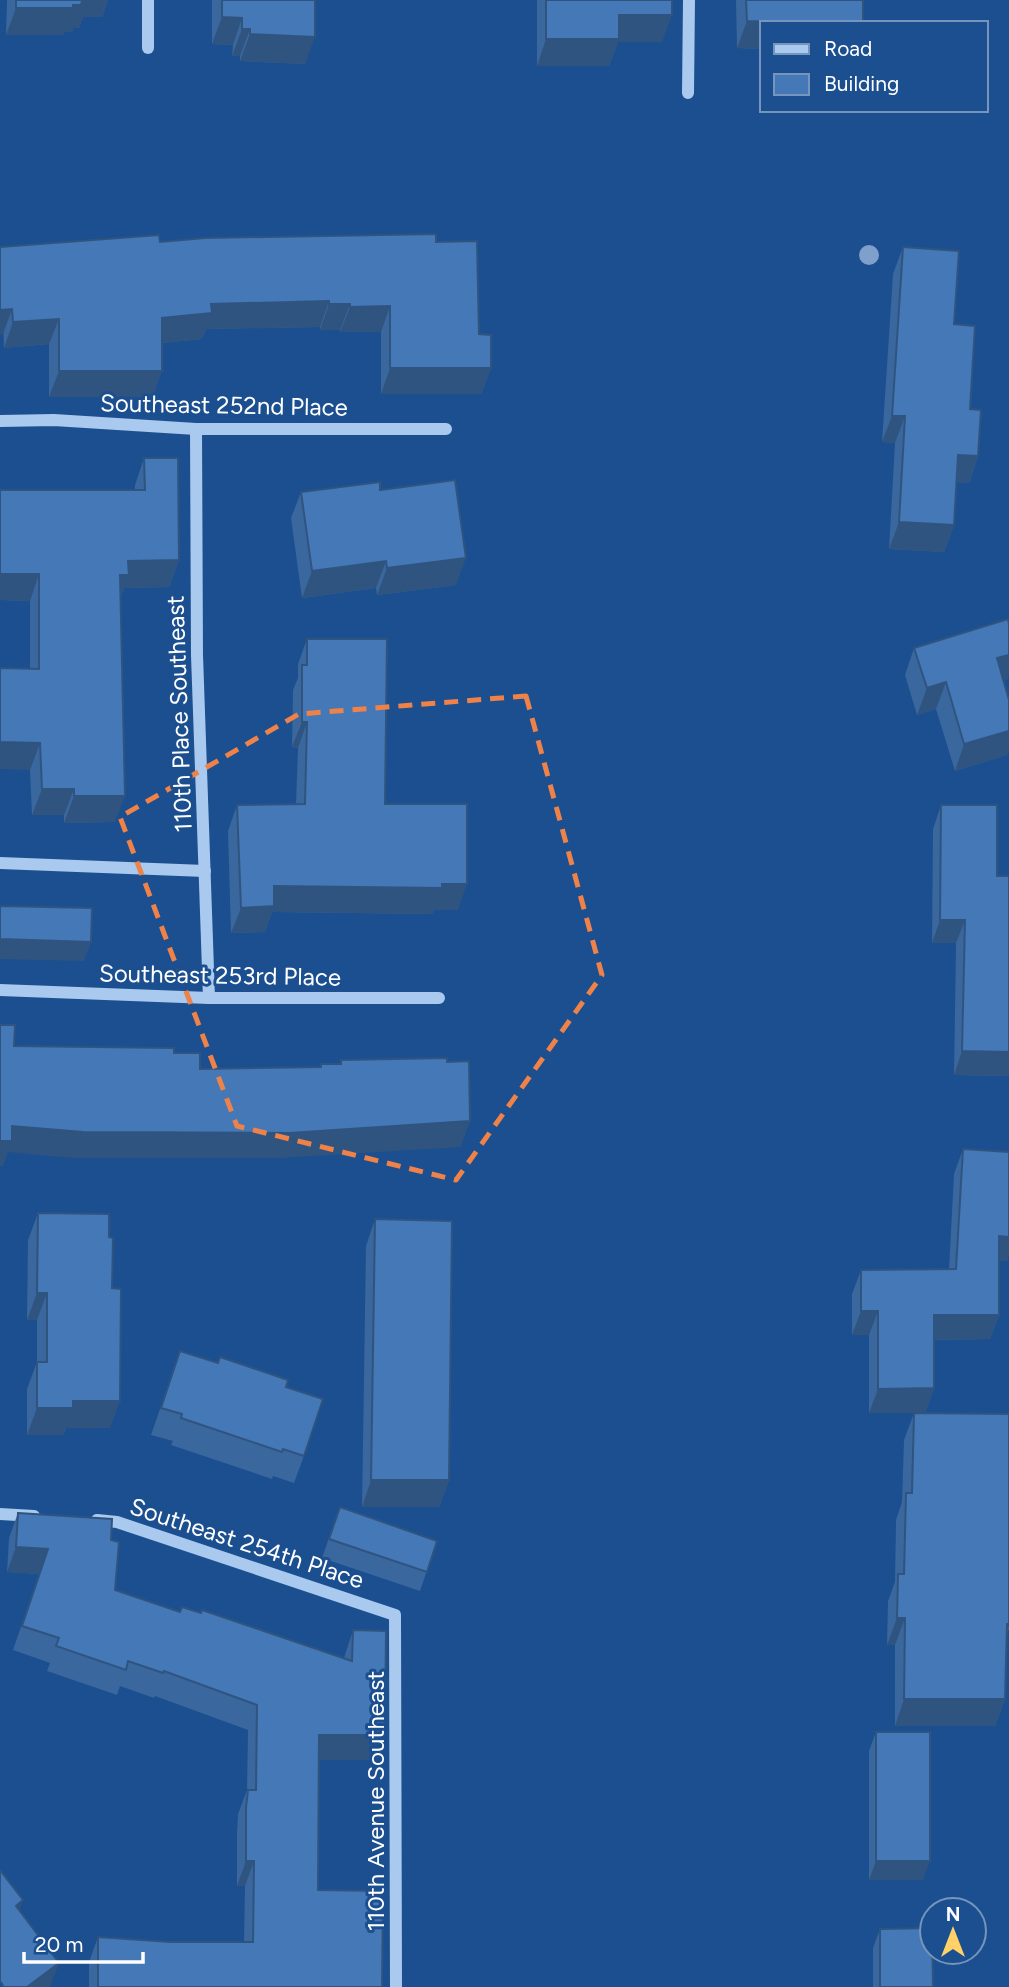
<svg xmlns="http://www.w3.org/2000/svg" width="1009" height="1987" viewBox="0 0 1009 1987" font-family="Figtree,sans-serif">
  <rect width="100%" height="100%" fill="#1b4f8f"/>
  <g fill="none" stroke-linecap="round" stroke-linejoin="round">
    <!-- minor -->
    <g stroke="#a9c9ee" stroke-width="12">
      <polyline points="148,0 148,48"/>
      <polyline points="688,93 689,0"/>
      <polyline points="0,421 54,420 196,429 446,429"/>
      <polyline points="196,429 197,655 209,998"/>
      <polyline points="0,863 205,871"/>
      <polyline points="0,990 209,998 439,998"/>
      <polyline points="0,1514 34,1516"/>
      <polyline points="97,1520 117,1522 395,1615 396,1987"/>
    </g>
  </g>
  <!-- trees -->
  <circle fill="#7ea0ca" cx="869" cy="255" r="10"/>
  <!-- wall -->
  <g fill="#3a679d">
    <polygon points="7,0 108,0 102,17 83,17 79,28 73,28 72,32 64,32 63,35 6,35"/>
    <polygon points="212,0 315,0 305,64 240,61 240,56 232,56 233,45 212,44"/>
    <polygon points="537,0 672,0 662,42 618,42 609,66 537,66"/>
    <polygon points="736,0 863,0 762,23 762,49 737,48"/>
    <polygon points="160,242 436,242 479,334 491,368 481,394 381,394 381,332 340,332 340,330 320,330 320,327 206,329 202,339 162,343 153,397 49,397 49,344 4,348 0,247"/>
    <polygon points="903,247 954,324 978,456 969,483 956,482 954,525 944,552 889,549 895,443 882,442 893,274"/>
    <polygon points="144,458 179,560 169,587 124,588 121,596 115,822 64,823 64,815 32,815 30,770 30,601 0,600 135,490 135,485"/>
    <polygon points="380,490 456,585 377,595 376,588 302,598 291,518 301,492"/>
    <polygon points="307,639 385,804 458,910 434,910 432,914 272,912 265,932 231,933 228,831 237,805 296,804 298,748 292,747 293,690 298,678 298,664"/>
    <polygon points="914,648 1008,679 1003,680 1007,755 955,771 936,709 917,715 905,675"/>
    <polygon points="941,805 997,876 1009,1076 954,1075 956,943 932,943 933,829"/>
    <polygon points="963,1149 1007,1261 999,1261 999,1315 990,1339 934,1340 934,1388 925,1413 869,1413 869,1335 852,1335 852,1294 861,1270 949,1269 954,1174"/>
    <polygon points="38,1213 110,1428 66,1428 63,1435 27,1435 27,1389 37,1362 37,1320 27,1320 28,1240"/>
    <polygon points="375,1219 449,1480 439,1507 362,1507 366,1246"/>
    <polygon points="180,1351 286,1387 304,1456 294,1483 273,1476 272,1479 171,1445 173,1441 151,1435"/>
    <polygon points="914,1413 1009,1628 1007,1635 1005,1699 995,1726 895,1726 895,1645 887,1645 888,1601 895,1582 896,1520 902,1502 904,1440"/>
    <polygon points="340,1507 437,1541 420,1591 322,1558"/>
    <polygon points="18,1513 111,1540 115,1590 180,1612 344,1658 353,1630 385,1735 376,1760 319,1760 318,1890 382,1987 89,1987 89,1962 98,1937 171,1942 244,1942 245,1886 237,1886 237,1833 238,1814 247,1790 248,1730 155,1696 154,1698 120,1686 117,1695 47,1671 50,1663 13,1650 39,1574 7,1572 9,1538"/>
    <polygon points="876,1732 923,1880 869,1880 869,1751"/>
    <polygon points="880,1929 933,1987 873,1987 873,1948"/>
  </g>
  <!-- shaded-wall -->
  <g fill="#305480">
    <polygon points="85,0 108,0 102,17 83,17 79,28 73,28 72,32 64,32 63,35 6,35 16,8 73,5"/>
    <polygon points="619,15 672,15 662,42 618,42 609,66 537,66 546,39"/>
    <polygon points="222,17 242,18 233,45 212,44"/>
    <polygon points="747,21 798,22 762,23 762,49 737,48"/>
    <polygon points="242,29 250,29 240,56 232,56"/>
    <polygon points="250,34 315,37 305,64 240,61"/>
    <polygon points="329,301 320,327 206,329 202,339 153,344 162,318 211,304"/>
    <polygon points="329,304 350,304 340,330 320,330"/>
    <polygon points="390,306 381,332 340,332 350,307"/>
    <polygon points="12,309 3,334 0,335 0,310"/>
    <polygon points="59,319 49,344 4,348 13,322"/>
    <polygon points="390,368 491,368 481,394 381,394"/>
    <polygon points="59,371 162,371 153,397 49,397"/>
    <polygon points="892,416 905,416 895,443 882,442"/>
    <polygon points="958,455 978,456 969,483 948,482"/>
    <polygon points="899,522 954,525 944,552 889,549"/>
    <polygon points="466,558 456,585 377,595 387,568"/>
    <polygon points="179,560 169,587 124,588 119,601 120,575 128,561"/>
    <polygon points="386,561 376,588 302,598 312,571"/>
    <polygon points="0,574 39,574 30,601 0,600"/>
    <polygon points="1009,655 1009,676 1008,679 987,685 997,658"/>
    <polygon points="946,682 936,709 917,715 927,688"/>
    <polygon points="302,722 307,722 298,748 292,747"/>
    <polygon points="1009,731 1009,751 1007,755 955,771 964,744"/>
    <polygon points="0,742 40,743 30,770 0,769"/>
    <polygon points="42,789 74,789 64,815 32,815"/>
    <polygon points="74,796 125,796 115,822 64,823"/>
    <polygon points="467,884 458,910 434,910 432,914 272,912 265,932 231,933 241,908 274,886"/>
    <polygon points="940,920 965,920 956,943 932,943"/>
    <polygon points="0,939 91,942 84,961 0,959"/>
    <polygon points="962,1051 1009,1052 1009,1076 954,1075"/>
    <polygon points="470,1121 461,1147 279,1158 73,1158 8,1152 3,1166 0,1166 0,1141 12,1126"/>
    <polygon points="999,1236 1009,1237 1009,1256 1007,1261 990,1261"/>
    <polygon points="37,1293 47,1293 37,1320 27,1320"/>
    <polygon points="861,1311 878,1311 869,1335 852,1335"/>
    <polygon points="934,1315 999,1315 990,1339 925,1340"/>
    <polygon points="934,1388 925,1413 869,1413 878,1389"/>
    <polygon points="73,1401 120,1401 110,1428 66,1428 63,1435 27,1435 37,1408"/>
    <polygon points="371,1480 449,1480 439,1507 362,1507"/>
    <polygon points="16,1547 48,1549 39,1574 7,1572"/>
    <polygon points="897,1618 905,1618 895,1645 887,1645"/>
    <polygon points="904,1699 1005,1699 995,1726 895,1726"/>
    <polygon points="319,1735 385,1735 376,1760 310,1760"/>
    <polygon points="246,1861 254,1861 245,1886 237,1886"/>
    <polygon points="876,1861 930,1861 923,1880 869,1880"/>
    <polygon points="23,1900 13,1927 16,1906"/>
    <polygon points="59,1963 50,1987 27,1987"/>
  </g>
  <!-- building -->
  <g fill="#4478b7" stroke="#305480" stroke-width="2">
    <polygon points="16,0 89,0 89,2 82,1 81,5 73,5 73,8 16,8"/>
    <polygon points="222,0 315,0 315,37 250,34 250,29 242,29 242,18 222,17"/>
    <polygon points="546,0 672,0 672,15 619,15 619,39 546,39"/>
    <polygon points="746,0 863,0 863,23 747,21"/>
    <polygon points="436,234 436,242 477,241 479,334 491,335 491,368 390,368 390,306 350,307 350,304 329,304 329,301 211,304 212,313 162,318 162,371 59,371 59,319 13,322 12,309 0,310 0,247 159,235 160,242 205,238"/>
    <polygon points="903,247 959,251 954,324 975,326 970,409 981,410 978,456 958,455 954,525 899,522 905,416 892,416"/>
    <polygon points="144,458 178,458 179,560 128,561 129,575 120,575 125,796 74,796 74,789 42,789 40,743 0,742 0,668 39,669 39,574 0,574 0,490 145,490"/>
    <polygon points="455,480 466,558 387,568 386,561 312,571 301,492 380,482 380,490"/>
    <polygon points="1008,619 1009,624 1009,655 997,658 1009,700 1009,731 964,744 946,682 927,688 914,648"/>
    <polygon points="307,639 387,639 385,804 467,804 467,884 442,884 442,888 274,886 274,906 241,908 237,805 305,804 307,722 302,722 302,665 307,665"/>
    <polygon points="941,805 997,805 997,876 1009,876 1009,1052 962,1051 965,920 940,920"/>
    <polygon points="0,906 92,908 91,942 0,939"/>
    <polygon points="0,1025 15,1025 14,1046 174,1048 174,1053 200,1053 200,1069 321,1067 321,1064 341,1064 341,1060 447,1058 447,1062 469,1061 470,1121 289,1133 83,1132 12,1126 12,1141 0,1141"/>
    <polygon points="963,1149 1009,1152 1009,1237 999,1236 999,1315 934,1315 934,1388 878,1389 878,1311 861,1311 861,1270 956,1269"/>
    <polygon points="38,1213 109,1214 109,1237 113,1238 112,1288 121,1289 120,1401 73,1401 73,1408 37,1408 37,1362 47,1362 47,1293 37,1293"/>
    <polygon points="375,1219 452,1221 449,1480 371,1480"/>
    <polygon points="180,1351 218,1363 220,1357 288,1380 286,1387 323,1399 304,1456 283,1449 282,1452 181,1418 182,1414 161,1408"/>
    <polygon points="914,1413 1009,1414 1009,1624 1007,1624 1005,1699 904,1699 905,1618 897,1618 898,1574 904,1574 906,1493 912,1493"/>
    <polygon points="340,1507 437,1541 427,1572 329,1539"/>
    <polygon points="18,1513 112,1519 111,1540 119,1542 115,1590 180,1612 182,1607 201,1613 202,1610 352,1661 353,1630 386,1631 385,1735 319,1735 318,1890 383,1891 382,1987 98,1987 98,1937 171,1942 253,1942 254,1861 246,1861 246,1808 248,1790 256,1790 257,1705 164,1671 163,1673 128,1661 126,1670 56,1646 59,1638 22,1626 48,1549 16,1547"/>
    <rect x="876" y="1732" width="54" height="129"/>
    <polygon points="0,1870 23,1900 16,1906 59,1963 27,1987 4,1987 0,1981"/>
    <polygon points="932,1928 933,1987 880,1987 880,1929"/>
  </g>
  <!-- marked area -->
  <path fill="none" stroke="#ee8249" stroke-width="5" stroke-dasharray="14 9" stroke-linejoin="round" d="M526 696 602 975 456 1180 237 1126 120 817 299 714Z"/>
  <g text-anchor="middle" dominant-baseline="central" stroke-width="6" stroke-linejoin="round" paint-order="stroke">
    <!-- street labels -->
    <g font-size="24" fill="#fff" stroke="#1b4f8f">
      <text transform="translate(224 405) rotate(1)">Southeast 252nd Place</text>
      <text transform="translate(179 714) rotate(-92)">110th Place Southeast</text>
      <text transform="translate(220 975) rotate(1)">Southeast 253rd Place</text>
      <text transform="translate(247 1543) rotate(18)">Southeast 254th Place</text>
      <text transform="translate(375 1801) rotate(-90)">110th Avenue Southeast</text>
    </g>
  </g>
  <!-- legend -->
  <rect x="760" y="21" width="228" height="91" fill="#1b4f8f" stroke="#7695bc" stroke-width="2"/>
  <rect x="774" y="44" width="35" height="10" fill="#a9c9ee" stroke="#7695bc" stroke-width="2"/>
  <text x="824" y="56" font-size="21" fill="#ffffff">Road</text>
  <rect x="774" y="74" width="35" height="21" fill="#4478b7" stroke="#7695bc" stroke-width="2"/>
  <text x="824" y="91" font-size="21" fill="#ffffff">Building</text>
  <!-- north arrow -->
  <g transform="translate(953 1931)"><circle r="33" fill="#1b4f8f" stroke="#7695bc" stroke-width="2"/>
  <path d="M0-5L12 26L0 18L-12 26Z" fill="#ffd166"/>
  <text y="-10" font-size="19" font-weight="bold" text-anchor="middle" fill="#ffffff">N</text>
  </g>
  <!-- scale -->
  <path d="M24 1952v10h119v-10" fill="none" stroke="#ffffff" stroke-width="3.5"/>
  <text x="35" y="1952" font-size="21" fill="#ffffff" stroke="#1b4f8f" stroke-width="5" paint-order="stroke">20 m</text>
</svg>
